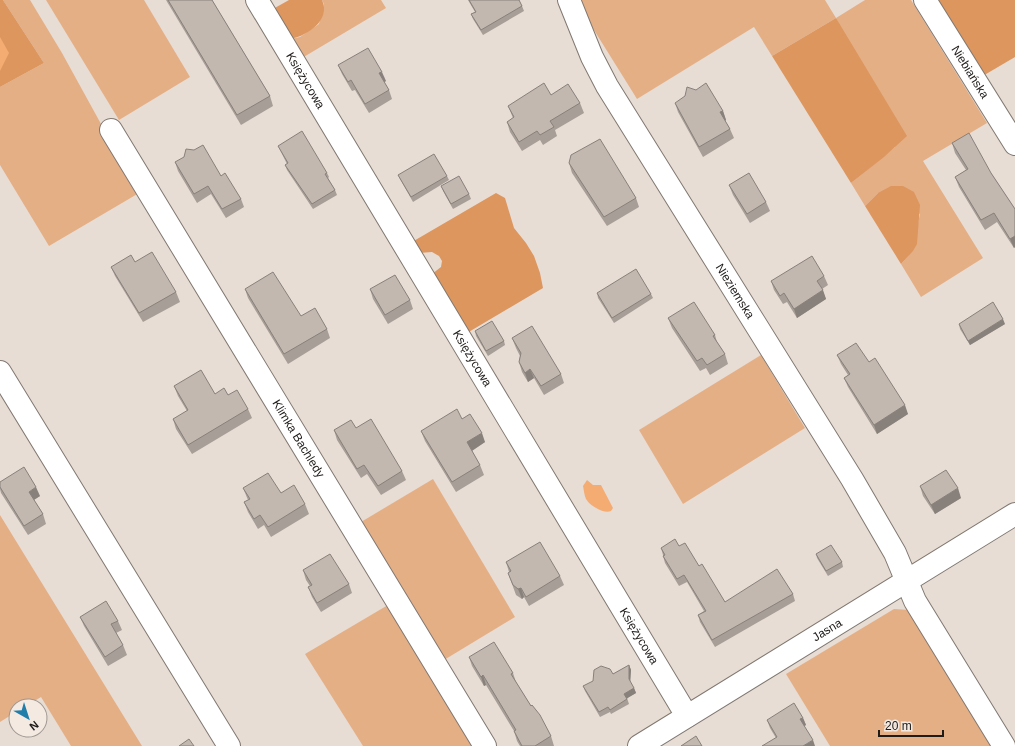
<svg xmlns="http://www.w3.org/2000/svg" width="1015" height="746" viewBox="0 0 1015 746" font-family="Arial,sans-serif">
  <rect width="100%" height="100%" fill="#e7ddd5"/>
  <!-- green -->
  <g fill="#e5af86">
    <polygon points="3,0 30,0 62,53 139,193 49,246 0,165 0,87 44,63"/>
    <polygon points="46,0 144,0 190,77 119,120"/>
    <polygon points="322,0 381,0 386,8 302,58 291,39 300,37 319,24 324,4"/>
    <path d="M581 0H825L836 18 865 0H911L987 123 923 161 983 258 921 297 901 264C921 243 914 239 920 214L878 193 865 206 851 183 895 147 836 18 772 56 754 27 637 99 589 22Z"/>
    <polygon points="761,355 805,428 683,504 639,430"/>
    <polygon points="433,479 515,617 444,660 361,522"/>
    <polygon points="0,515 142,746 71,746 41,697 26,706 16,706 16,712 0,722"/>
    <polygon points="388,605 473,746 363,746 305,654"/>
    <polygon points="894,609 910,610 993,746 830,746 786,674"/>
  </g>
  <!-- forest -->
  <g fill="#dd965e">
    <polygon points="0,0 3,0 44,63 0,87"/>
    <path d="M289 0H322C331 20 308 35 291 39L273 9Z"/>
    <polygon points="934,0 1015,0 1015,57 981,77"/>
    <polygon points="836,18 907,136 884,157 851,183 772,56"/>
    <polygon points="891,186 903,186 914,192 920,205 917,244 913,251 901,264 865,206 878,193"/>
    <polygon points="496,193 505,198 514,228 526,243 534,256 540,273 543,288 467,333 432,274 441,267 442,261 439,256 432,252 419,253 412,242"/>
  </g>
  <!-- water -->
  <g fill="#f4ac73">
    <polygon points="0,37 9,53 0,71"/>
    <path d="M587 480 593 485H601L613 508 611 511C604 514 590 506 586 499 584 495 584 490 583 486Z"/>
  </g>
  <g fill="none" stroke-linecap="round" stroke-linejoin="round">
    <defs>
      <g id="minor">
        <path id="s1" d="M257 0 687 716"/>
        <path id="s2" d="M569 0 592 57 607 86 852 479 895 553 915 601 1004 746"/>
        <path id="s3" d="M925 0 1015 144"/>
        <path id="s4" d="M111 130 485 746"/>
        <polyline points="0,372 229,746"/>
        <path id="s5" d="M639 746 1015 514"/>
      </g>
    </defs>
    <!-- minor casing -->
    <use href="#minor" stroke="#817871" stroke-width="24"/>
    <!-- minor -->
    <use href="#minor" stroke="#fff" stroke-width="22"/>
  </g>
  <!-- wall -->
  <g fill="#a79e97">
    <polygon points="166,0 212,0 270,96 273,106 241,125"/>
    <polygon points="468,0 519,0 522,6 524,11 483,35 473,19 471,14 475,12"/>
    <polygon points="338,65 386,81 384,82 389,90 392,99 369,113 355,90 352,91 342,74"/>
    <polygon points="551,95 580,103 584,113 555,130 557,136 543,145 540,140 522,151 510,132 507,122 513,118 508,106"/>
    <polygon points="675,103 723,111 726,120 725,121 730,129 734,138 703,157 678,112"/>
    <polygon points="952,143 991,173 1015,209 1015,247 1014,248 997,222 985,230 959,187 955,177 966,170 955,153"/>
    <polygon points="278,146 327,173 329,177 328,178 335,190 337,195 313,209 287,170 285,165 287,164"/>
    <polygon points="175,162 221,176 241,199 244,207 226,218 211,194 197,203 178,171"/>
    <polygon points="569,163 636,198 639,207 607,226 572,173"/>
    <polygon points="398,175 447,176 449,180 413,202 400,179"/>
    <polygon points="729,185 766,202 770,211 750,223 733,195"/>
    <polygon points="441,186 469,194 471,199 453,209 443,191"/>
    <polygon points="135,262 176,292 180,302 143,322 115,276 111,267"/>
    <polygon points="824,276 828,285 822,289 826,299 797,318 787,302 783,304 774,290 771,281"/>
    <polygon points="245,289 327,329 330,338 288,364 248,298"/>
    <polygon points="370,289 410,300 413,309 388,324 373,299"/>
    <polygon points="597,293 651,294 653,298 614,323 598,298"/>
    <polygon points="668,318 715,335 717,342 725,354 728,364 710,375 706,368 700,371 672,328"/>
    <polygon points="959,324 1005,324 970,345 960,329"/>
    <polygon points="475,331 504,341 505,345 488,356 476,336"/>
    <polygon points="512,338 561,374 564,383 544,395 534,378 528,382 522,372 519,362 520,356 516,348"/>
    <polygon points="837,355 869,362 908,414 877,434 848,387 844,378 848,375 841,364"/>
    <polygon points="174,386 215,394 228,395 248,409 252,418 192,454 176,429 173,419 187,411 178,396"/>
    <polygon points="462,419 485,442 472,451 480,465 484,475 456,492 425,441 421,431"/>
    <polygon points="356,428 402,471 406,480 381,495 367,474 361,478 337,440 334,430"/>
    <polygon points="0,482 40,496 34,500 43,514 46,524 28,535 1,493 0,489"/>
    <polygon points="920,486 961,498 935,514 923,496"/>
    <polygon points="243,488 281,493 305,504 309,514 271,537 264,525 258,529 248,512 244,502 248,500"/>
    <polygon points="679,546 699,566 725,602 793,594 795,601 715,647 700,622 698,615 704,611 687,582 679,586 665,563 663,556 663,555 661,548"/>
    <polygon points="816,554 842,562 843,567 828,576 817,558"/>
    <polygon points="506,562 560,576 564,585 529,606 524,597 522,599 516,595 508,573 509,572"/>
    <polygon points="303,570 349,584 352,593 321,612 312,597 308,587 310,586 306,580"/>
    <polygon points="80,617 118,621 122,630 116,633 123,645 127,655 108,666 84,626"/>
    <polygon points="469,657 513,673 516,682 531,706 551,736 554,746 520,746 517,741 514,731 486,685 484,686 472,666"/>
    <polygon points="629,665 631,670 630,682 634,688 636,693 627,698 629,704 611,714 610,712 600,717 585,691 583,686 613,674"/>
    <polygon points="803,718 806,725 776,738 770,728 767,720"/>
  </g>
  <!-- shaded-wall -->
  <g fill="#88817b">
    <polygon points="382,72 386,81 383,83 379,73"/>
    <polygon points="723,111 726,120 724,122 720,112"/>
    <polygon points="1015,236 1015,247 1014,248 1010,239"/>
    <polygon points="823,290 826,299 797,318 794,309"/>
    <polygon points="1003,319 1005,324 970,345 968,341"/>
    <polygon points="530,369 534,378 528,382 525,373"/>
    <polygon points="905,405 908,414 877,434 874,425"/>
    <polygon points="482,433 485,442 470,452 467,442"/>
    <polygon points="36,487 40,496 32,501 29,492"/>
    <polygon points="958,488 961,498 935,514 931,505"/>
    <polygon points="521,588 524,597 522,599 518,589"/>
    <polygon points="629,665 631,670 630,684 629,679"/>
    <polygon points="483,675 486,685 484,686 481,677"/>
    <polygon points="634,688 636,693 626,699 624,694"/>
    <polygon points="803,718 806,725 803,727 800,719"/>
    <polygon points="813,740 815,746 803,746"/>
  </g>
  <!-- building -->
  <g fill="#c2b8b0" stroke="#88817b">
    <polygon points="168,0 212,0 270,96 237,115"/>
    <polygon points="469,0 519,0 522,6 481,30 471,14 476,12"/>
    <polygon points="368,48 382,72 379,73 389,90 365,104 351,80 348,82 338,65"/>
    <polygon points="544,83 551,95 568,84 580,103 550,121 554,127 540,135 537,131 519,142 507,122 514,117 508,106"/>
    <polygon points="706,83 723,111 720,112 730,129 699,147 675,103 685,96 687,87 696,90"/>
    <polygon points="302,131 327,173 325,174 335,190 312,204 285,165 288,163 278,146"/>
    <polygon points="969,133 991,173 1015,209 1015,236 1010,239 994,213 981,220 955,177 968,169 952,143"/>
    <polygon points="600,139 636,198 604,217 569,163 571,155"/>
    <polygon points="203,145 221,176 225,173 241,199 222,209 208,186 194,194 175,162 184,157 186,149 194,150"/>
    <polygon points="434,154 447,176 411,197 398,175"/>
    <polygon points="749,173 766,202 747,214 729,185"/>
    <polygon points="459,176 469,194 451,204 441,186"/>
    <polygon points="152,252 176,292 139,313 111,267 131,255 135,262"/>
    <polygon points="812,256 824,276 817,281 823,290 794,309 784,293 780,296 771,281"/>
    <polygon points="636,269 651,294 612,318 597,293"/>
    <polygon points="273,272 301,316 315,308 327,329 284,354 245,289"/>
    <polygon points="395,275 410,300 385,315 370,289"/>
    <polygon points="694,302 715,335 713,336 725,354 707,365 702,358 697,361 668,318"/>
    <polygon points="993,302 1003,319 968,341 959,324"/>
    <polygon points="492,321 504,341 486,351 475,331"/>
    <polygon points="532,326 561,374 541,386 530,369 525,373 519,362 521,353 512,338"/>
    <polygon points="856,343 869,362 875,358 905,405 874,425 844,378 850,374 837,355"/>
    <polygon points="201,370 215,394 224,388 228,395 237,390 248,409 188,445 173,419 188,410 174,386"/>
    <polygon points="457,409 462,419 470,414 482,433 467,442 480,465 452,482 421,431"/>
    <polygon points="371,419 402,471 378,486 364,465 357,469 334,430 351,420 356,428"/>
    <polygon points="24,467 36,487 29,492 43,514 24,526 0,487 0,482"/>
    <polygon points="946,470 958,488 931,505 920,486"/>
    <polygon points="268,473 281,493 294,485 305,504 268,527 260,515 254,519 244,502 250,499 243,488"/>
    <polygon points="675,539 679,546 685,543 699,566 702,564 725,602 777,569 793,594 712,640 698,615 706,611 684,575 677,579 663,556 665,555 661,548"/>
    <polygon points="540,542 560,576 526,597 521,588 518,589 513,585 508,573 511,571 506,562"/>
    <polygon points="831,545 842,562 826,571 816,554"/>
    <polygon points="330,554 349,584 317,603 308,587 312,585 303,570"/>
    <polygon points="106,601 118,621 111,624 123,645 105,657 80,617"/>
    <polygon points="494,642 513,673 511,674 531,706 532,705 540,715 551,736 535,746 522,746 514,731 516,730 483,675 481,677 469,657"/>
    <polygon points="629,665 629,679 634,688 624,694 627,699 610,710 608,707 599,712 583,686 593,681 594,670 601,666 610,669 613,674"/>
    <polygon points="794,703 803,718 800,719 813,740 803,746 762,746 777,737 767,720"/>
    <polygon points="696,736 702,746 681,746"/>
    <polygon points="189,739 194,746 179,746"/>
  </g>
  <g text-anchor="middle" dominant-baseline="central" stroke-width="3" stroke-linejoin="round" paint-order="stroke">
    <!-- street labels -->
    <g font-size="12" fill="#1e1b18" stroke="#f4eae2">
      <text stroke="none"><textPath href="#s3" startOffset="85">Niebiańska</textPath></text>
      <text stroke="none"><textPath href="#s1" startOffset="94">Księżycowa</textPath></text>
      <text stroke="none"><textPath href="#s2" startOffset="336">Nieziemska</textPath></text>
      <text stroke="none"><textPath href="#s1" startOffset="418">Księżycowa</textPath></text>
      <text stroke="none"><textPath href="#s4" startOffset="361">Klimka Bachledy</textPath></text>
      <text stroke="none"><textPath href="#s5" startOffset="221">Jasna</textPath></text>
      <text stroke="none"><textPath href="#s1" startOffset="742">Księżycowa</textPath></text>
    </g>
  </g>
  <!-- north arrow -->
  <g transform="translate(28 718) rotate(141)"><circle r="19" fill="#f4eae2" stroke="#9e9791"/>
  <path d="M0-3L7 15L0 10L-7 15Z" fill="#207eab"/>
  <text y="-6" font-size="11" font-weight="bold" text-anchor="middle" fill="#1e1b18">N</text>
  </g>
  <!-- scale -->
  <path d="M879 730v6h64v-6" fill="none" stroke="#1e1b18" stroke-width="2"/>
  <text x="885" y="730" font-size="12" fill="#1e1b18" stroke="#f4eae2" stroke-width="3" paint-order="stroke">20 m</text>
</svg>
